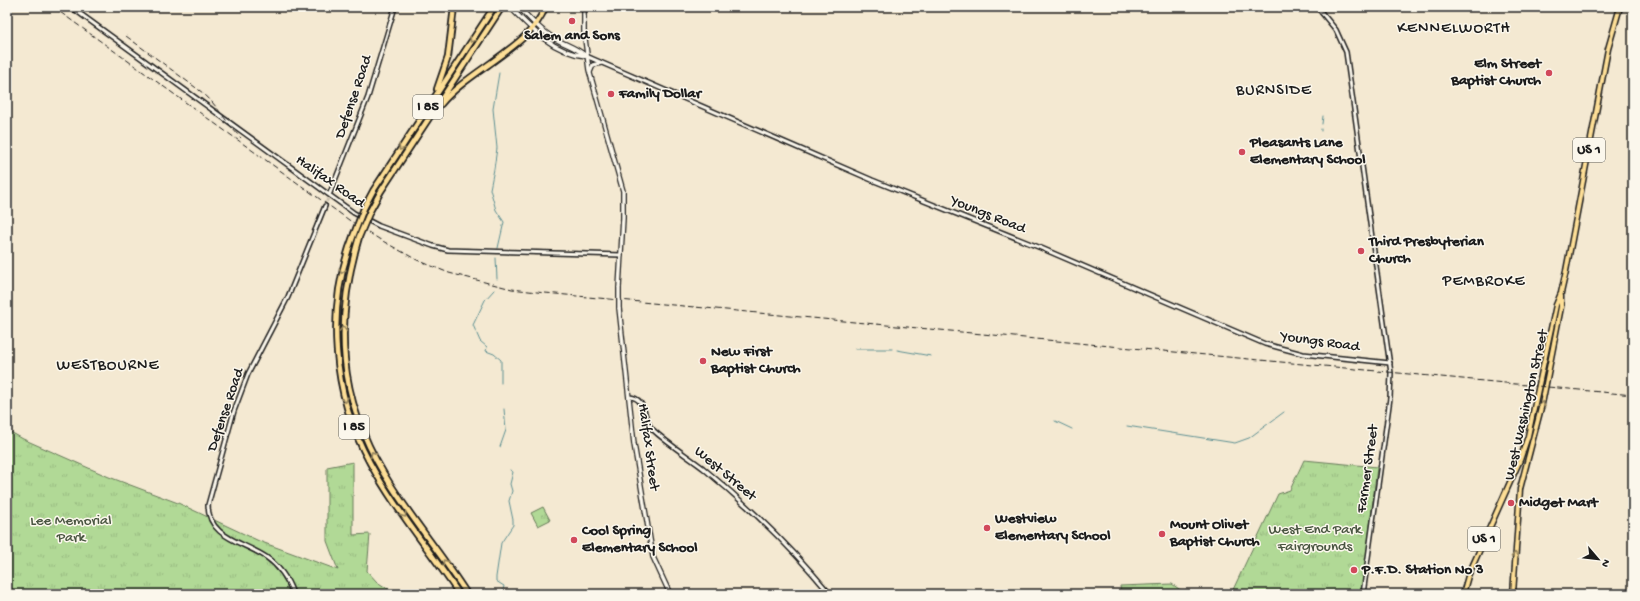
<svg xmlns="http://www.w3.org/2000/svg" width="1640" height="601" viewBox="0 0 1640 601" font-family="'Gochi Hand',sans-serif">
  <defs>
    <pattern id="park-tufts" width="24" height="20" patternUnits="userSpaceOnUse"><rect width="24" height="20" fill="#b1d996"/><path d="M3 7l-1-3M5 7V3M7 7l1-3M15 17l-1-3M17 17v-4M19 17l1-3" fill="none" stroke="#98ba81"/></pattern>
  </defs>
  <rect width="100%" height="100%" fill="#f4e9d2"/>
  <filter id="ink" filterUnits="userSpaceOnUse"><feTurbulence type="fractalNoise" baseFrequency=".025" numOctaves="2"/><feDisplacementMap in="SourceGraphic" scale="8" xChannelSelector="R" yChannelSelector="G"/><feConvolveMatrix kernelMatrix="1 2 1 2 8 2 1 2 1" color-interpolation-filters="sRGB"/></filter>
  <g filter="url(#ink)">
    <!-- park -->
    <g fill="url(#park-tufts)" stroke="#667a59">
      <polygon points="7,430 23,439 109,477 178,503 259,541 338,570 327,541 327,467 353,462 353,535 370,534 367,571 377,582 396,594 7,594"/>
      <polygon points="1304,460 1377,467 1362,594 1231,594 1278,494 1290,490"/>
      <polygon points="543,507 550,520 538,526 531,513"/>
      <polygon points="1172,584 1186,594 1121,594 1120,586"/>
    </g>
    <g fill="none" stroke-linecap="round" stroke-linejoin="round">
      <!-- stream -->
      <g stroke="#5d8f92" stroke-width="1">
        <polyline points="1322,124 1323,116"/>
        <polyline points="1321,131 1321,129"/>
        <polyline points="498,248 504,222 496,210 490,189 494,169 497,148 493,109 499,73"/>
        <polyline points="496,258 497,279"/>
        <polyline points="494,290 485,300 473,325 480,341 487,347 486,351 494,354 501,360 501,383"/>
        <polyline points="855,349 892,349"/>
        <polyline points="897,350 931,356"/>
        <polyline points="1055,421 1072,429"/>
        <polyline points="1127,426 1235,443 1249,438 1284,412"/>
        <polyline points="500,447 506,430 504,409"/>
        <polyline points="502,594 504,586 496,581 496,577 501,543 513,525 513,520 509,501 512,491 510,484 513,472 510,470"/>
      </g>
      <!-- tertiary-tunnel -->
      <polyline stroke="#c9c0ae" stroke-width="3" stroke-dasharray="3 1.5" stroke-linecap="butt" points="325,206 330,193"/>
      <defs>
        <g id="tertiary">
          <polyline points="71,7 354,213 379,226 433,246 448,250 621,255"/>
          <polyline points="1317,7 1336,30 1346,52 1391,373 1390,398 1363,594"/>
          <polyline points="586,56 872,180 1041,248 1265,344 1303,354 1390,363"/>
          <polyline points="330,193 368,97 395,7"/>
          <path d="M629 397C646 397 643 418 652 429 668 444 686 455 703 468 749 506 792 548 830 594"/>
          <path d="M293 594C288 579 279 566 266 557 244 542 208 538 208 505L234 411 248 374 288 297 325 206"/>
        </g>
        <g id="secondary">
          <path d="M510 7C531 29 554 53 586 56"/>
          <path d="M519 7C529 18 539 29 552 37 563 44 576 47 586 56"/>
          <polyline points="584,7 584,31 589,70 623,191 623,218 619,288"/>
          <polyline points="590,72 593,65 601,63"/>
          <polyline points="619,308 634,444 653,557 670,594"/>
        </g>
        <g id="primary">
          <polyline points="1463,594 1468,576 1520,460 1528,436 1556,305 1561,293 1566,271 1608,49 1620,7"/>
          <polyline points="1513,594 1520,489 1542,404 1561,307 1561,296"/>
        </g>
        <g id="motorway">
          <polyline points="437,89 448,57 454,7"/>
          <path d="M441 104C468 71 533 45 545 7"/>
          <polyline points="364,208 373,191 494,7"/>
          <polyline points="370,211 381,191 502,7"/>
          <path d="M354 234C325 308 332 394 370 463 395 509 430 550 459 594"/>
          <path d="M359 237C334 322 338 397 384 474 409 516 441 553 467 594"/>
        </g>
      </defs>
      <!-- tertiary casing -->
      <use href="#tertiary" stroke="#1c1c1c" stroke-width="6"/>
      <!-- secondary casing -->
      <use href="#secondary" stroke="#1c1c1c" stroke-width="6"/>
      <!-- primary casing -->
      <use href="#primary" stroke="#1c1c1c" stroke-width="7"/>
      <!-- motorway casing -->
      <use href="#motorway" stroke="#1c1c1c" stroke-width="8"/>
      <!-- tertiary -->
      <use href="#tertiary" stroke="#fbf7ec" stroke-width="3"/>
      <!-- secondary -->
      <use href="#secondary" stroke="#fbf7ec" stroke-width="3.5"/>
      <!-- primary -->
      <use href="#primary" stroke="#fdde96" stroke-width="4"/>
      <!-- motorway -->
      <use href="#motorway" stroke="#fdde96" stroke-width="4.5"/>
      <!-- rail -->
      <g stroke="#1c1c1c" stroke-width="1" stroke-dasharray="6 3" stroke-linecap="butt">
        <polyline points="53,7 349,220 379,239 417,260 449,273 512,289 545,293 1633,395"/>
        <path d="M126 36 203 93C218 106 227 124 241 138"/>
      </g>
      <defs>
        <polyline id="secondary-bridge" points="619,288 619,308"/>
        <g id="motorway-bridge">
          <polyline points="354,234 364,208"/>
          <polyline points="359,237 370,211"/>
        </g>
      </defs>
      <!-- secondary-bridge casing -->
      <use href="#secondary-bridge" stroke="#1c1c1c" stroke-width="6" stroke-linecap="butt"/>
      <!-- motorway-bridge casing -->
      <use href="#motorway-bridge" stroke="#1c1c1c" stroke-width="8" stroke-linecap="butt"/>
      <!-- secondary-bridge -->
      <use href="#secondary-bridge" stroke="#fbf7ec" stroke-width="3.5"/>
      <!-- motorway-bridge -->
      <use href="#motorway-bridge" stroke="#fdde96" stroke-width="4.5"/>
    </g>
    <!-- one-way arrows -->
    <defs><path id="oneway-chevron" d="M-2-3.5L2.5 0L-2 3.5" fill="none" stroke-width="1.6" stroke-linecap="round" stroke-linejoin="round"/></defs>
    <g stroke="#98875f">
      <use href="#oneway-chevron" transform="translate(472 40) rotate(123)"/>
      <use href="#oneway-chevron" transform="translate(401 148) rotate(123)"/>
      <use href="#oneway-chevron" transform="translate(342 271) rotate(102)"/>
      <use href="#oneway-chevron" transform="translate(343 329) rotate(-89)"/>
      <use href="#oneway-chevron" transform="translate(345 400) rotate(75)"/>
      <use href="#oneway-chevron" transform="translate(1542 404) rotate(-78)"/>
      <use href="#oneway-chevron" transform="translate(373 454) rotate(-117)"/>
      <use href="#oneway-chevron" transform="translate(404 515) rotate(55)"/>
      <use href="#oneway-chevron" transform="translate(1515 555) rotate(-87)"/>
      <use href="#oneway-chevron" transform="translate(445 562) rotate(-125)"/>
    </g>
  </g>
  <!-- markers -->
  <g fill="#d1495b" stroke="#fbf7ec" stroke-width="1.5">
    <circle cx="572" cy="21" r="4"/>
    <circle cx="1549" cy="73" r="4"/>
    <circle cx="611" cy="94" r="4"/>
    <circle cx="1242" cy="152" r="4"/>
    <circle cx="1361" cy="251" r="4"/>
    <circle cx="703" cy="361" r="4"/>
    <circle cx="1511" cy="503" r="4"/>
    <circle cx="987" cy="528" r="4"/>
    <circle cx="1162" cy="534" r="4"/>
    <circle cx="574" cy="540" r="4"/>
    <circle cx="1354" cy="570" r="4"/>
  </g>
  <g text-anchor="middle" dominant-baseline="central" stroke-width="3" stroke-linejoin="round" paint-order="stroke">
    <!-- shield labels -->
    <g fill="#fbf7ec" stroke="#5f5e5a" stroke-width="1">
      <rect x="413" y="95" width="30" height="24" rx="3"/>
      <rect x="1573" y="138" width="32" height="24" rx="3"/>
      <rect x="339" y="415" width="30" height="24" rx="3"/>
      <rect x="1468" y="527" width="32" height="24" rx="3"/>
    </g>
    <g font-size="14" font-weight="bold" fill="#1c1c1c">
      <text x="428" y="107">I 85</text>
      <text x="1589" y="150">US 1</text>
      <text x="354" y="427">I 85</text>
      <text x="1484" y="539">US 1</text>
    </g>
    <!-- poi labels -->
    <g font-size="15" font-weight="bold" fill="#1c1c1c" stroke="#fbf7ec" text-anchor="start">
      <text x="572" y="36" text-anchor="middle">Salem and Sons</text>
      <text x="1541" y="64" text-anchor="end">Elm Street<tspan x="1541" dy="17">Baptist Church</tspan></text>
      <text x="619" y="94">Family Dollar</text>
      <text x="1250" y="143">Pleasants Lane<tspan x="1250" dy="17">Elementary School</tspan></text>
      <text x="1369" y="242">Third Presbyterian<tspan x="1369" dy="17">Church</tspan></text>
      <text x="711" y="352">New First<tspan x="711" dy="17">Baptist Church</tspan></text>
      <text x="1519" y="503">Midget Mart</text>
      <text x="995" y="519">Westview<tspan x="995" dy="17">Elementary School</tspan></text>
      <text x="1170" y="525">Mount Olivet<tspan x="1170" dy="17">Baptist Church</tspan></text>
      <text x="582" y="531">Cool Spring<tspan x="582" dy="17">Elementary School</tspan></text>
      <text x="1362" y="570">P.F.D. Station No 3</text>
    </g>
    <!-- street labels -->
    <g font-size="15" fill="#1c1c1c" stroke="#fbf7ec">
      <text transform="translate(354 97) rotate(-71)">Defense Road</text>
      <text transform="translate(330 182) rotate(35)">Halifax Road</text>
      <text transform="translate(988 215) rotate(22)">Youngs Road</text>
      <text transform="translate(1320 342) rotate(8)">Youngs Road</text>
      <text transform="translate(1527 405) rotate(-77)">West Washington Street</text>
      <text transform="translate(226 410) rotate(-71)">Defense Road</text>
      <text transform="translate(648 447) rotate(82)">Halifax Street</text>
      <text transform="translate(1368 469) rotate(-82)">Farmer Street</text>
      <text transform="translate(725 474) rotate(40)">West Street</text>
    </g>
    <!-- park labels -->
    <g font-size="15" fill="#495541" stroke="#fbf7ec">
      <text x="71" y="521">Lee Memorial<tspan x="71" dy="17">Park</tspan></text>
      <text x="1315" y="530">West End Park<tspan x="1315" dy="17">Fairgrounds</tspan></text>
    </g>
    <!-- neighbourhood labels -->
    <g font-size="16" letter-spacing="1" fill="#1c1c1c" stroke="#fbf7ec">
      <text x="1454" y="29">KENNELWORTH</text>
      <text x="1274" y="91">BURNSIDE</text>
      <text x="1484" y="282">PEMBROKE</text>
      <text x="108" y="366">WESTBOURNE</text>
    </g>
  </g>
  <!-- margin -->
  <rect width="1640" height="601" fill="none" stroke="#fbf7ec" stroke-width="24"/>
  <rect x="12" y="12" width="1616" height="577" fill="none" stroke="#1c1c1c" stroke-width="1.5" filter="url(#ink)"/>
  <!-- north arrow -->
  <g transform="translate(1598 559) rotate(118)" stroke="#fbf7ec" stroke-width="3" paint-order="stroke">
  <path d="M0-3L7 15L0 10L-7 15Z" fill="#1c1c1c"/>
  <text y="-6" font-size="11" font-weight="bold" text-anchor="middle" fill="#1c1c1c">N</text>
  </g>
</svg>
